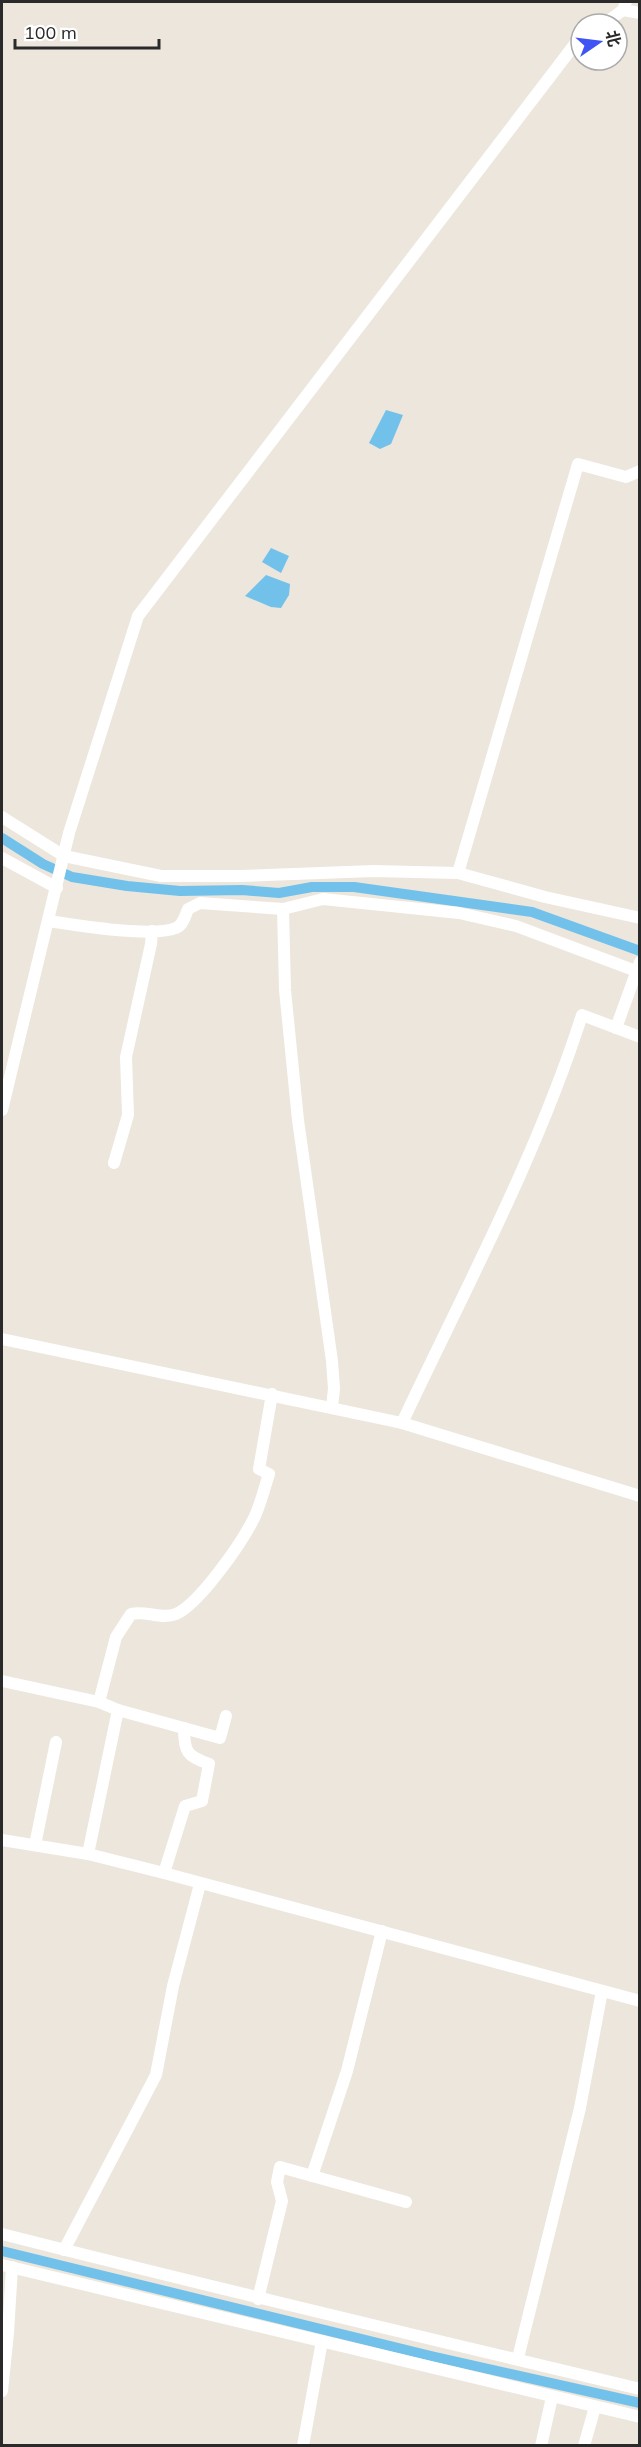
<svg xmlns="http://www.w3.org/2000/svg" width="641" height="2447" viewBox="0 0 641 2447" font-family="Mulish,'Noto Sans SC',sans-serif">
  <rect width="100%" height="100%" fill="#ece6dc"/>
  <!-- water -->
  <g fill="#72c1eb">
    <polygon points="386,410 403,415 391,444 380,449 369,443"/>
    <polygon points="271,548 289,556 281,573 262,562"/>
    <polygon points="266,575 290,584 289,595 281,608 271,607 245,596"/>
  </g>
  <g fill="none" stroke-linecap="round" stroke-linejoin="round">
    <!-- canal -->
    <g stroke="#72c1eb" stroke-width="10">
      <polyline points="2,838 43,864 72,877 127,886 180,891 242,890 279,893 312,887 354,887 532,912 640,951"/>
      <polyline points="2,2251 431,2356 640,2403"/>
    </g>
    <!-- minor -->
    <g stroke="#fff" stroke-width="12">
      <polyline points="626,2 623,10 640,13"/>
      <polyline points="604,24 623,10"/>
      <polyline points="2,817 64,856 161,876 240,876 373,871 458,873 545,897 640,918"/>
      <polyline points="2,858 57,888"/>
      <polyline points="458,873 578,464 626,477 640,471"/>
      <polyline points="283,909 285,990 298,1120 332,1361 334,1389 332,1407"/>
      <path d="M49 921C77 925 151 938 176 928 183 925 185 917 188 909L200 903 283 909 323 899 459 913 516 926 636 971"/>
      <polyline points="616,1028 640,962"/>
      <polyline points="2,1110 69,833 138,616 575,44 581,40"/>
      <polyline points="114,1163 128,1115 126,1057 151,944 152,931"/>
      <polyline points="2,1339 402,1423 640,1496"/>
      <path d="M402 1423C465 1289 537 1156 582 1015L640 1037"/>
      <polyline points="2,1681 99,1702 118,1710 88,1854"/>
      <path d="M99 1702 116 1637 131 1614C146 1610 161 1620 176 1614 199 1604 240 1545 252 1522 260 1508 264 1489 269 1474L259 1469 272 1394"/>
      <polyline points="118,1710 220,1738 226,1716"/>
      <polyline points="2,1840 88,1854 164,1873 640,2001"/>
      <polyline points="35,1845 56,1742"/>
      <path d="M164 1873 185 1806 202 1801 209 1764C187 1756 184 1752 184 1728"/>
      <polyline points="312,2176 347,2071 382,1931"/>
      <path d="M2 2234C214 2288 427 2338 640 2389"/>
      <polyline points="64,2250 156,2075 173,1986 200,1884"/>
      <polyline points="2,2265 640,2417"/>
      <polyline points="258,2299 282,2201 277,2182 280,2167 406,2202"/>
      <polyline points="518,2358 580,2108 602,1991"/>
      <polyline points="2,2391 8,2333 12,2267"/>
      <polyline points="303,2446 322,2341"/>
      <polyline points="541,2446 552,2397"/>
      <polyline points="584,2446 595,2407"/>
    </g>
  </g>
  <!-- border -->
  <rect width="641" height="2447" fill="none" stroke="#2a2a2a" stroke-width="6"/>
  <!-- north arrow -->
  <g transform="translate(599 42) rotate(76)"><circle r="28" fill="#ffffff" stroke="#aaaaaa" stroke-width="1.5"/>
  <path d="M0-4.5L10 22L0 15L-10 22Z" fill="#4054f4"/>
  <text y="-9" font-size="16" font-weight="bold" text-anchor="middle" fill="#2a2a2a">北</text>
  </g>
  <!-- scale -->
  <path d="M15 39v9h144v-9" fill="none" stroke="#2a2a2a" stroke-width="3"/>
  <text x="24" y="39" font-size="18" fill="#2a2a2a" stroke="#ffffff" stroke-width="4.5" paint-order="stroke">100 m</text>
</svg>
